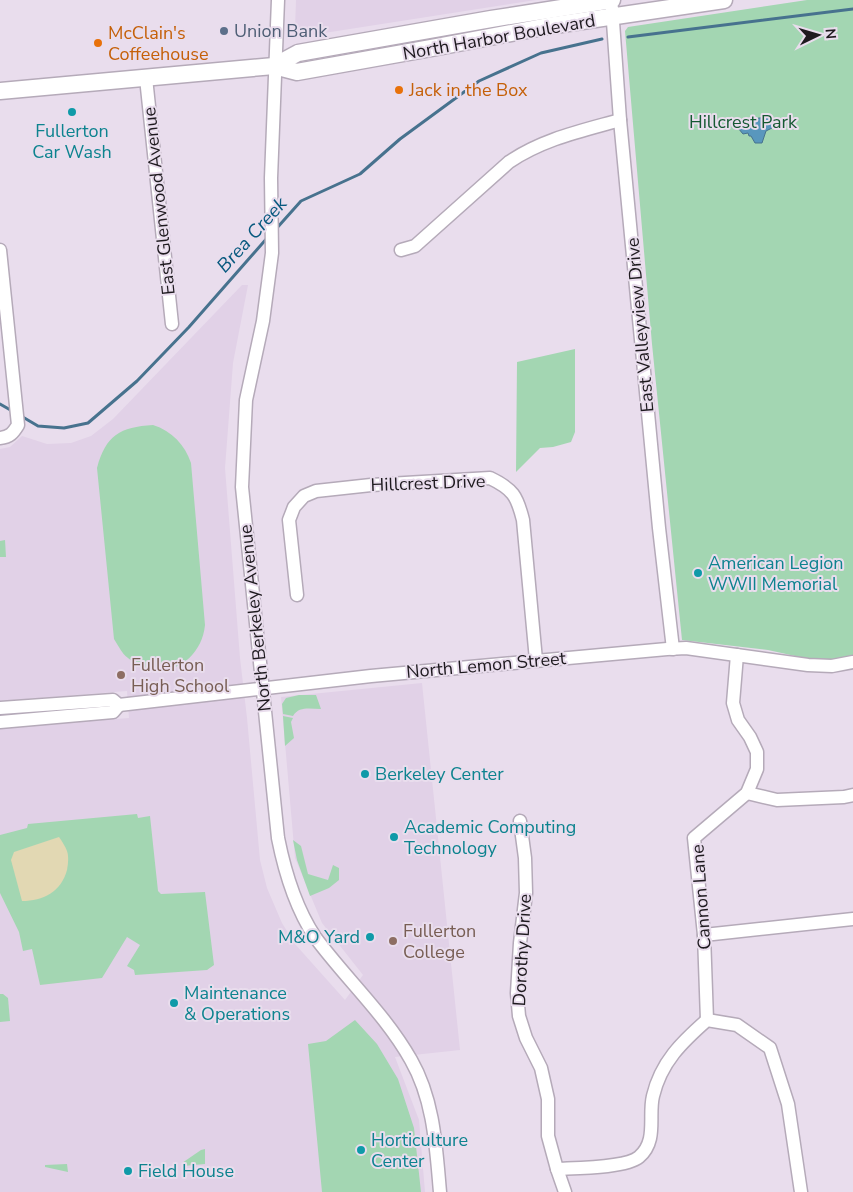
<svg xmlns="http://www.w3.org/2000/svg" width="853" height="1192" viewBox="0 0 853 1192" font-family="'Nunito Sans',sans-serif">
  <rect width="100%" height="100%" fill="#e9dded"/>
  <!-- built -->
  <g fill="#e1d1e7">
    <polygon points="296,0 536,0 305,36 299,34 295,29"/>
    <polygon points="242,285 248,285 233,363 225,468 240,658 247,718 260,860 267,888 282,923 295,944 345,1000 363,975 322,923 295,858 281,697 422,683 460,1050 395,1057 419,1120 425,1192 0,1192 0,728 129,718 127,691 0,701 0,449 10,447 22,436 47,444 71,443 91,436 113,419"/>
  </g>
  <!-- green -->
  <g fill="#a3d6b2">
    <polygon points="807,0 853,0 853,656 827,663 768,650 682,640 652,344 625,31 628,27"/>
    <polygon points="575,349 575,432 571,442 553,447 540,448 516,472 517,362"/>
    <path d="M153 425C172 431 185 445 191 463L205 625C201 664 160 685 128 658 122 654 118 645 114 639L97 468C106 435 120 427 153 425Z"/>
    <polygon points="5,540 6,557 0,557 0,541"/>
    <path d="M299 695H316L321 709C310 709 299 706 293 716L283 714 282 704 286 698Z"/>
    <polygon points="283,716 293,718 291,722 294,738 285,746"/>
    <polygon points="137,814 138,818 150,816 158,891 161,894 205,892 214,965 207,970 135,975 134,970 127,966 140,945 127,937 102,978 40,985 32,949 23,951 19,932 0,893 0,835 27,828 28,824"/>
    <polygon points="293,840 301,846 308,874 328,880 333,865 339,868 339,880 329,888 310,896 297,860"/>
    <polygon points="0,994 3,994 8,998 10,1021 0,1022"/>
    <polygon points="355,1020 377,1044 398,1079 414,1128 421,1192 322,1192 308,1044 326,1041"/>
    <polygon points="205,1149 205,1164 183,1166 182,1163 201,1150"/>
    <polygon points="67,1164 68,1172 45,1167 45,1165"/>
  </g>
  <!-- sand -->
  <path fill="#e2d8b3" d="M59 837C62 841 65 846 67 851 69 857 68 864 67 870 61 892 43 901 22 901L11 860 14 852Z"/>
  <!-- water -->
  <polygon fill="#5997bd" stroke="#47728e" points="768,117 773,119 774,126 772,128 766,131 762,143 755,143 751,136 749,136 748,133 743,134 738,128 739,123 743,120"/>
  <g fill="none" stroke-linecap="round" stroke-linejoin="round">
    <!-- stream -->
    <g stroke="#47728e" stroke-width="3">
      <polyline points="628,37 853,9"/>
      <polyline points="276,229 301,201 360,174 400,139 479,81 541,53 602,39"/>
      <polyline points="0,404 14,412"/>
      <polyline points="21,416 38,426 64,428 88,423 137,381 189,327 268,237"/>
    </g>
    <defs>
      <g id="minor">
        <path d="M278 0 271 178 272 253 263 321 246 400 242 487 278 838C285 873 295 907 315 937 346 979 385 1014 411 1060 434 1100 436 1147 440 1192"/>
        <polyline points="612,8 620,120 659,528 673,649"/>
        <polyline points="146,78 172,324"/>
        <path d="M0 250 18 425C13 433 10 437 0 438"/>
        <path d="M401 250 415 246 509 162C543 139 581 131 620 120"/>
        <path d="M297 595 289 520 294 507 304 496 316 491 371 485 490 478C513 489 517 496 523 520L536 660"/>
        <polyline points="0,708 113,700 119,705 371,676 667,649 686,648 808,665 832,666 853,662"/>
        <polyline points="0,722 113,712 119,705"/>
        <polyline points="747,793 777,800 844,797 853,795"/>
        <polyline points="520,821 525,858 526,893 520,943 517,993 519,1016 526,1038 541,1068 548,1099 548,1136 557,1169 565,1192"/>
        <polyline points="704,935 853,919"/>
        <polyline points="707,1020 704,935 694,838 747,793 757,769 757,752 750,737 738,720 733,703 737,655"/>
        <path d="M557 1169C575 1168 626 1168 639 1157 658 1141 648 1116 653 1096 661 1062 682 1042 707 1020L737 1025 770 1048 788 1104 801 1192"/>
      </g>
      <g id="major">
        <polyline points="274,66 298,53 491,19 612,0"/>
        <polyline points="0,91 274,66 297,72 437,47 548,26 724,0"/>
      </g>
    </defs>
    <!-- minor casing -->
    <use href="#minor" stroke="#b5aab9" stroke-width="15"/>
    <!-- major casing -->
    <use href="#major" stroke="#b5aab9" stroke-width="19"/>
    <!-- minor -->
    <use href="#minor" stroke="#fff" stroke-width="12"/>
    <!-- major -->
    <use href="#major" stroke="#fff" stroke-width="16"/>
  </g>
  <!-- markers -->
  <circle fill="#5c6f8a" stroke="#e9dded" stroke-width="2" cx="224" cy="31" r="5"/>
  <g fill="#e8710a" stroke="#e9dded" stroke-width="2">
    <circle cx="98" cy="43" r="5"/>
    <circle cx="399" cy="90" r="5"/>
  </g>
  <g fill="#0f9aa8" stroke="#e9dded" stroke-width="2">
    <circle cx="72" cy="112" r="5"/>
    <circle cx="698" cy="573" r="5"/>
    <circle cx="365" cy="774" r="5"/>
    <circle cx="394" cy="837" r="5"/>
    <circle cx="370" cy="937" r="5"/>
    <circle cx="174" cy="1003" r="5"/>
    <circle cx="361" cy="1150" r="5"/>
    <circle cx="128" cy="1171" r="5"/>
  </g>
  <g fill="#8d6e63" stroke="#e9dded" stroke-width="2">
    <circle cx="121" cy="675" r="5"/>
    <circle cx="393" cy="941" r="5"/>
  </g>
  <g text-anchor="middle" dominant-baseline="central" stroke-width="4" stroke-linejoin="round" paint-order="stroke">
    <!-- service labels -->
    <g font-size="18" fill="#4e5e75" stroke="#e9dded" text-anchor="start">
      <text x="234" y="31">Union Bank</text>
    </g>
    <!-- food labels -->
    <g font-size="18" fill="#c56008" stroke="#e9dded" text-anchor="start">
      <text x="108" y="33">McClain's<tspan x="108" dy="21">Coffeehouse</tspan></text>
      <text x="409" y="90">Jack in the Box</text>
    </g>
    <!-- street labels -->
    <g font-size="18" fill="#1e1a1f" stroke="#e9dded">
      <text transform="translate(499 37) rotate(-10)">North Harbor Boulevard</text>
      <text transform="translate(159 201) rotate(-96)">East Glenwood Avenue</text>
      <text transform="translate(640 325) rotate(-95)">East Valleyview Drive</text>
      <text transform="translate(428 483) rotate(-2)">Hillcrest Drive</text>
      <text transform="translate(255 618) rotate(-96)">North Berkeley Avenue</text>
      <text transform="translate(486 665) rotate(-5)">North Lemon Street</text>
      <text transform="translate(701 897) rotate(-94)">Cannon Lane</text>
      <text transform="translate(522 950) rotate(-87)">Dorothy Drive</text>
    </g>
    <!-- park labels -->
    <g font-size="18" fill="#155932" stroke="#e9dded">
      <text x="743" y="122">Hillcrest Park</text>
    </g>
    <!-- culture labels -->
    <g font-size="18" fill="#0d838f" stroke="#e9dded" text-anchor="start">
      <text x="72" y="131" text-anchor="middle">Fullerton<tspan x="72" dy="21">Car Wash</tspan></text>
      <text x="708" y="563">American Legion<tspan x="708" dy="21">WWII Memorial</tspan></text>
      <text x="375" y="774">Berkeley Center</text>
      <text x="404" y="827">Academic Computing<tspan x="404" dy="21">Technology</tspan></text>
      <text x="360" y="937" text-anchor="end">M&amp;O Yard</text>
      <text x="184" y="993">Maintenance<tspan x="184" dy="21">&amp; Operations</tspan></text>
      <text x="371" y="1140">Horticulture<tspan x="371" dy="21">Center</tspan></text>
      <text x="138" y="1171">Field House</text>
    </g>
    <!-- education labels -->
    <g font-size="18" fill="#785e54" stroke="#e9dded" text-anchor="start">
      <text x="131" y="665">Fullerton<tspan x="131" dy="21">High School</tspan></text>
      <text x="403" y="931">Fullerton<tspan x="403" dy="21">College</tspan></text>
    </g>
    <!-- water labels -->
    <g font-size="19" font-style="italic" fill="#08597f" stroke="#e9dded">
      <text transform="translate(252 235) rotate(-48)">Brea Creek</text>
    </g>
  </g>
  <!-- north arrow -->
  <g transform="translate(818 35) rotate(85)" stroke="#e9dded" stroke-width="4" paint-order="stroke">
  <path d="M0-4L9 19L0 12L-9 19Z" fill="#1e1a1f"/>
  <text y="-8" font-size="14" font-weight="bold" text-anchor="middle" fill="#1e1a1f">N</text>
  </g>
</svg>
